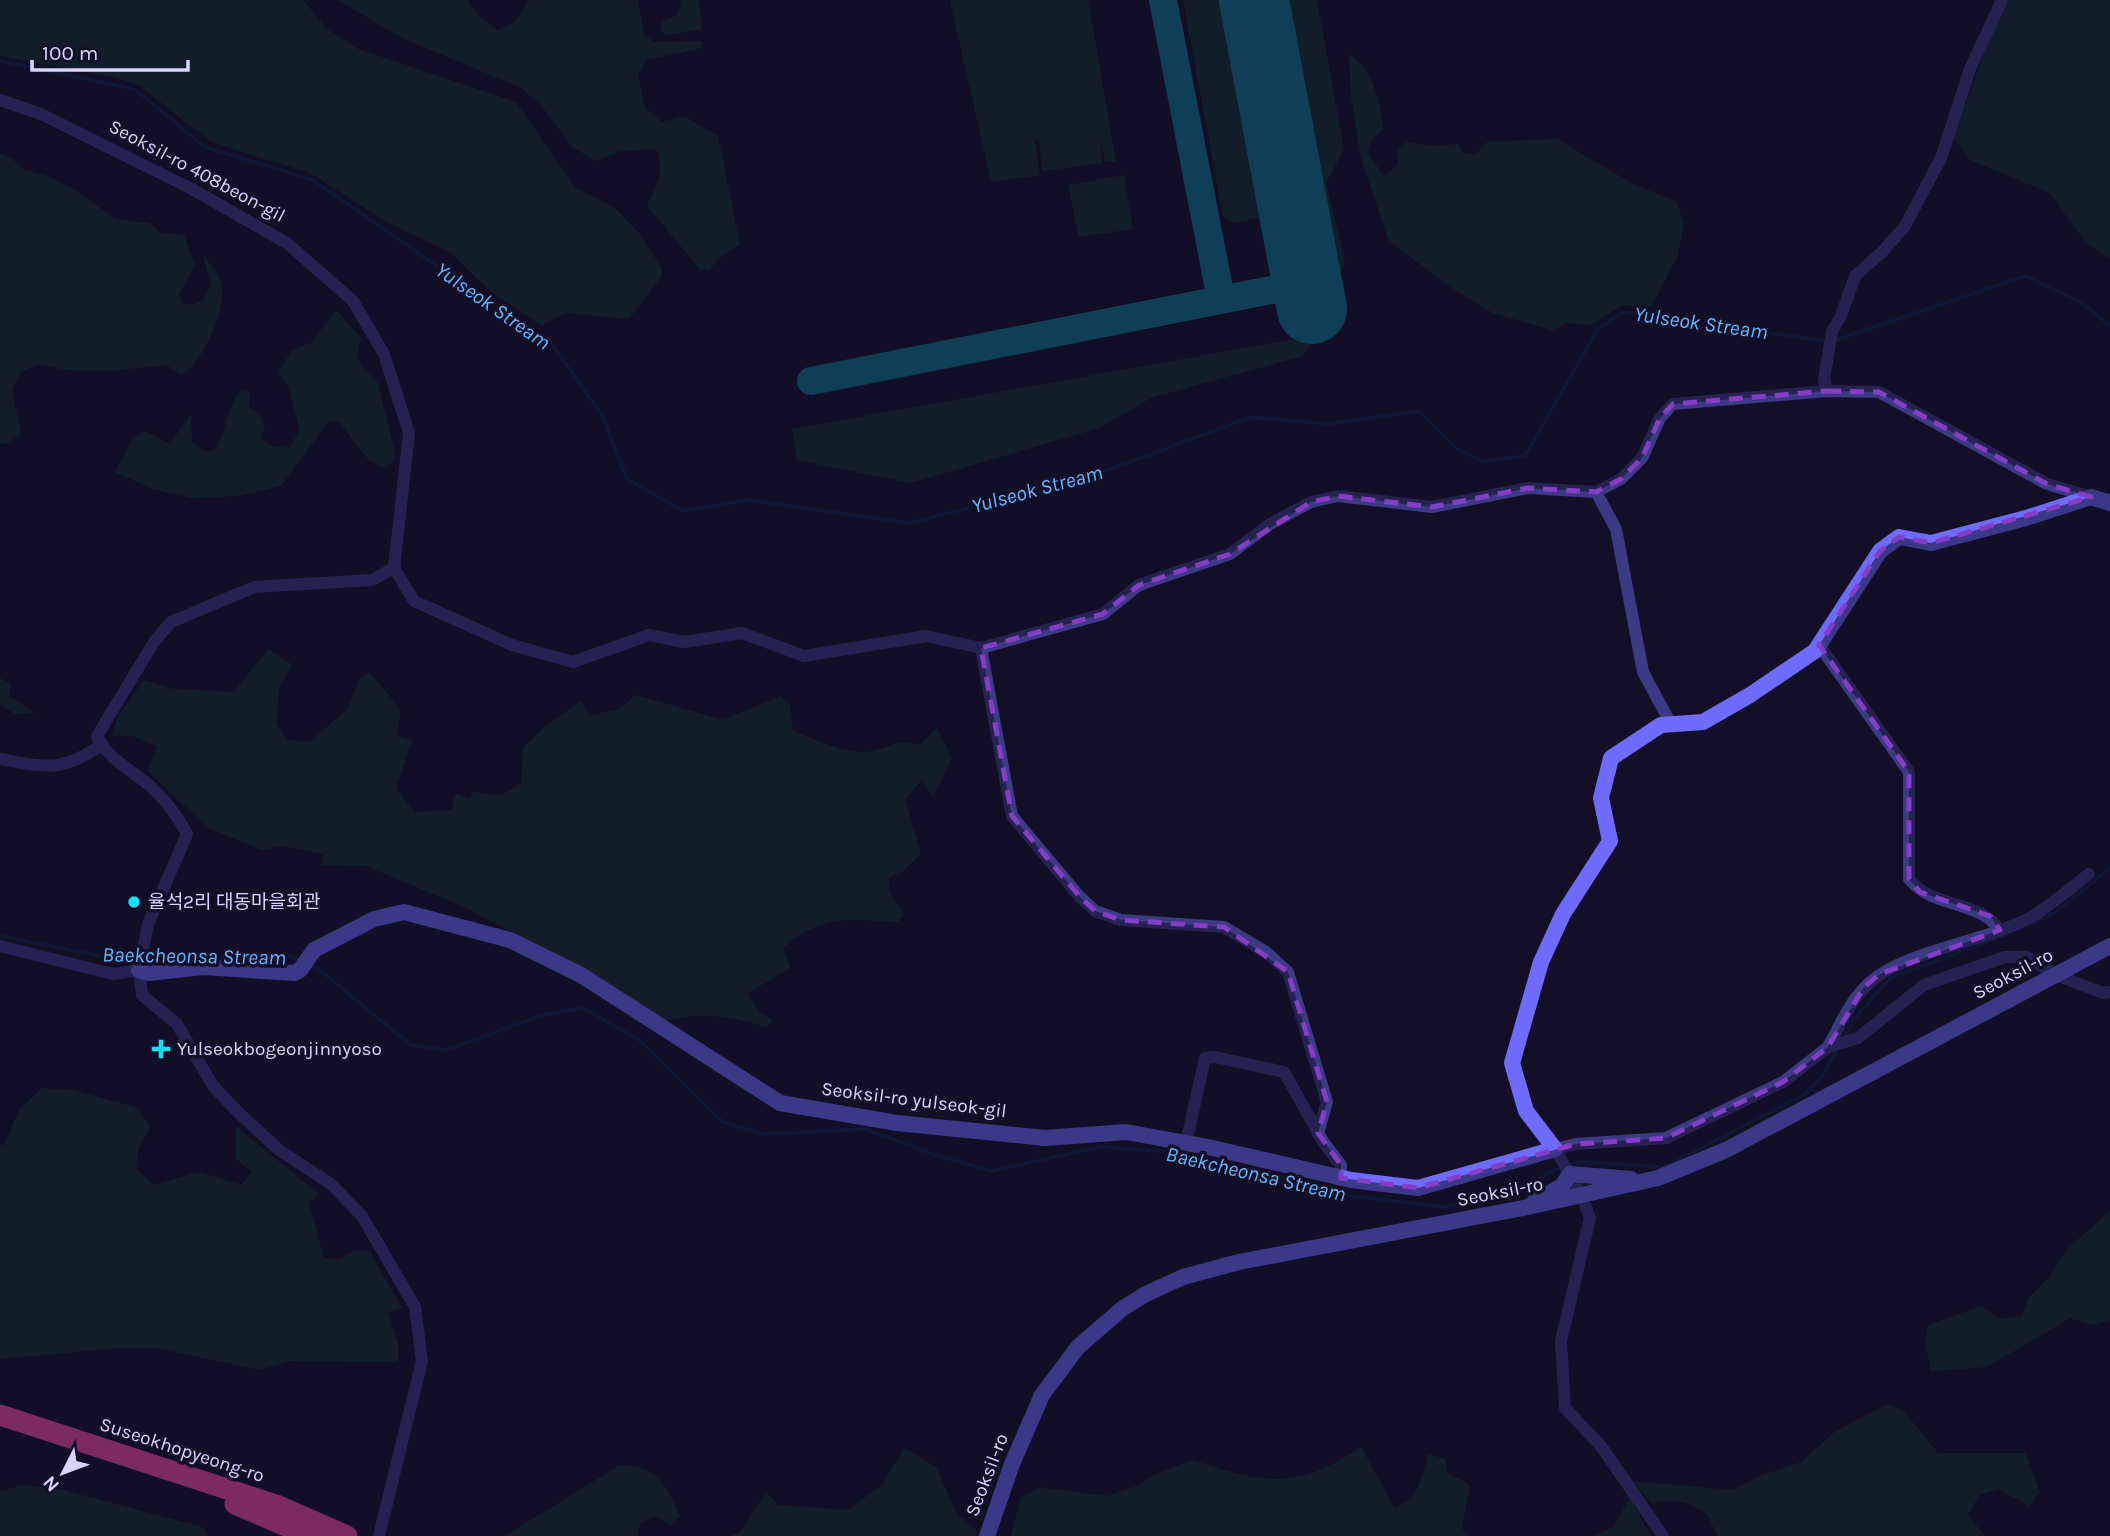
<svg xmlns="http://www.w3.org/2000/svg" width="2110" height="1536" viewBox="0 0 2110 1536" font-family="Karla,'Noto Sans KR',sans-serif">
  <rect width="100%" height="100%" fill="#130f26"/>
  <!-- green -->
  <g fill="#12302f">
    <polygon points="0,0 303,0 327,29 358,49 516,102 575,187 615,208 639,233 662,269 661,277 629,319 567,313 541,325 492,293 450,252 388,223 310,173 211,142 139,85 113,77 0,56"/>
    <path d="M338 0H467L478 15 497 30 514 23 529 0H638L644 34 654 42 702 41V48L647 60 638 75 645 107 662 122 684 116 718 136 740 245 724 254 709 270 700 269 647 206C655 188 667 168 656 149L621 151 596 161 572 147 541 105 521 88 400 37Z"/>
    <polygon points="680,0 698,0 702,22 700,30 667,35 660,31 662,22 676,15 681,7"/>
    <polygon points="950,0 1088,0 1116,162 1105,161 1100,137 1102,163 1042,171 1039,140 1035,142 1040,175 991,182"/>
    <polygon points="1183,0 1231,0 1268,208 1263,217 1233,223 1223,216"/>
    <polygon points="1278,0 1317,0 1344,149 1326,183 1345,262 1322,328 1303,356 1153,397 1099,428 911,483 797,460 792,429 1317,335 1331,289"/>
    <polygon points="2010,0 2110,0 2110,259 2085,242 2050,193 1970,160 1953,137 2001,9"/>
    <path d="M1349 54C1375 71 1378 100 1384 129L1371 140 1367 152 1384 176 1398 165 1397 150 1407 142 1435 146 1458 144 1463 153 1475 155 1487 142 1557 139 1633 184 1677 202 1684 224 1678 255 1652 306 1622 305 1591 325 1568 323 1552 330 1493 313 1456 291 1389 241 1361 158 1351 97Z"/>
    <path d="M0 153 11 158 24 170 47 176 75 190 115 219 149 223 161 233 184 235 195 265 179 295 183 304C200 306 204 301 211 285L203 255C209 263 219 273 222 283 227 307 203 364 181 375L167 365 107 371 66 370 40 364 22 371 12 389 21 435 5 444 0 443Z"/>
    <polygon points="1124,175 1133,229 1079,237 1068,185"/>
    <path d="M336 310 361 338 357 357 361 366 378 383 396 458 384 469 368 459 338 421 328 422 281 486 239 496 191 498 153 489 115 472 131 441 145 431 170 444 191 414 192 442 206 452 217 448C228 425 226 408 242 389L250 393 249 407 260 414 265 430 261 438 272 446 289 448 300 430 288 386 278 373 292 350 311 343Z"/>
    <path d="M268 649 293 665 280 684 276 724 288 740 309 742 348 709 359 679 370 673 401 710 397 736 412 740 396 789 415 812 451 810 455 794 470 798 474 791C495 798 504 796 521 783L523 748 542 729 580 701 591 715 619 709 636 695 723 720 780 696 790 704 793 730C814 740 849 756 873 751 895 746 896 738 920 745L937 728 952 758 933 797 922 779 905 800 921 854 903 871 889 877V891L904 915 898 922C848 920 824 913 783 948L790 968 747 994 760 1012 772 1020 767 1027C724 1015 701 1011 658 1022L577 965 462 906 366 866 321 865 323 854 283 846 262 850 208 828 148 771 157 746 132 736H112L117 718 144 680 174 689 234 692Z"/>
    <polygon points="0,678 11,684 9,696 35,713 15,714 0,704"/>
    <polygon points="42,1088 72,1090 138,1108 150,1127 138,1150 136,1169 154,1185 199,1172 241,1185 252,1172 236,1159 236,1127 319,1194 309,1203 324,1258 339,1260 354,1250 370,1252 402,1308 388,1312 398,1344 398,1362 289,1361 260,1370 156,1348 120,1348 0,1359 0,1145 4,1145 19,1110"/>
    <polygon points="2110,1211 2110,1320 2094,1325 2070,1318 1987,1367 1931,1371 1925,1343 1928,1325 1982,1306 1999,1319 2022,1316 2028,1299 2050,1276 2068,1248"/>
    <path d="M1887 1404 1903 1410 1938 1453H2025L2040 1492 2029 1506 1999 1489 1979 1495 1968 1515 1985 1536H1718C1714 1530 1711 1520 1707 1515 1694 1501 1668 1497 1652 1504L1632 1481 1732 1490 1760 1476 1801 1462 1836 1431Z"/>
    <path d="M1361 1447 1394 1507C1417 1501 1424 1476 1428 1454L1445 1459 1448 1473 1470 1485 1462 1529 1469 1536H1011L1021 1498 1039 1487 1107 1496 1140 1485 1153 1475 1193 1460C1265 1484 1296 1491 1361 1447Z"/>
    <polygon points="904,1448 936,1467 957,1514 977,1531 976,1536 730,1536 740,1532 766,1492 778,1505 848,1510 882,1485"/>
    <path d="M620 1465C660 1468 664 1482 680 1516L670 1525 656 1516 640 1523 638 1536H505Z"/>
    <polygon points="24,1485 63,1490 202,1527 208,1536 0,1536 0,1491"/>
    <polygon points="1630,1498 1651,1536 1593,1536 1613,1527"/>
  </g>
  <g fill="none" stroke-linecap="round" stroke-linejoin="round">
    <!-- stream -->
    <g stroke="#0c2248" stroke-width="3.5">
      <polyline points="0,61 134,89 205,147 313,180 554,347 602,415 627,479 683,511 748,500 909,523 1084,479 1251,417 1327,424 1419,411 1457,449 1482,461 1525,456 1598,329 1623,312 1826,341"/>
      <polyline points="1833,341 2026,276 2082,303 2110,326"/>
      <polyline points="2029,925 2056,912 2110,868"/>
      <polyline points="0,936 115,959 291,956 302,962"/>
      <polyline points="309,965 322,972 411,1045 446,1050 543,1015 583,1008 638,1039 723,1122 764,1134 866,1129 935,1155 991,1171 1100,1147 1171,1152 1326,1193 1443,1207 1504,1197 1560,1167"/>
      <polyline points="1844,1038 1857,1016 1890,978 2006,935"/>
      <polyline points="1568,1165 1579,1162 1665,1167 1805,1094 1821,1078 1839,1047"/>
    </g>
    <!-- taxiway -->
    <g stroke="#0a7a92" stroke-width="28">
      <polyline points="1163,0 1221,299"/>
      <polyline points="811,381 1306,283"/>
    </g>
    <!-- runway -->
    <polyline stroke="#0a7a92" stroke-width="70" points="1254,0 1312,309"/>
    <!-- street -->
    <g stroke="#3d3a85" stroke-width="12">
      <polyline points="0,100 41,114 190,188 287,243 353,301 384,354 409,433 394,568 414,601 512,645 573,662 649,635 684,642 742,633 804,656 926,636 981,648 1103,614 1139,585 1230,554 1270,524 1311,502 1338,496 1432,507 1528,488 1596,492 1621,479 1642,458 1660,418 1673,404 1827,391 1879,392 2047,484 2091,497"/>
      <polyline points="1827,391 1824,379 1832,331 1841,316 1855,276 1882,252 1905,226 1941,158 1970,69 2002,0"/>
      <polyline points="1596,492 1616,529 1643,672 1671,724"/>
      <path d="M1819 645 1909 772V879C1935 910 1976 898 2000 930"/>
      <polyline points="981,648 1012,816 1080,897 1095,911 1121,920 1224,927 1266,952 1288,972 1327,1102 1318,1133"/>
      <path d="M0 759C45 767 61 773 101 745"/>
      <polyline points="0,946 113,974 139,970"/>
      <polyline points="139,970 142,995 177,1024 213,1086 238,1112 279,1150 331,1184 362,1216 415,1307 422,1361 379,1536"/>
      <path d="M139 970 148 924 187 834C177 815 165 799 149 785 129 768 109 760 97 736L154 642 171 622 254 587 372 580 394 568"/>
      <path d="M1828 1047C1839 1027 1849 1003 1865 987 1901 949 1987 943 2033 916 2052 904 2071 888 2089 874"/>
      <polyline points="1186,1143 1205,1058 1215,1057 1284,1072 1324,1143 1341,1165 1341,1178"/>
      <polyline points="1663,1536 1601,1446 1565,1408 1561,1341 1590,1218 1582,1196 1555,1149 1576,1144 1666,1138 1783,1082 1828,1047 1858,1038 1924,985 2005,957 2027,957 2056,975 2103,993 2110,992"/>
    </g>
    <!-- secondary -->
    <g stroke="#6f6bff" stroke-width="16">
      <polyline points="139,970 149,973 203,967 294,973 300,970 314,950 374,919 404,912 510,940 581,975 780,1103 897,1123 1045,1138 1126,1132 1208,1147 1351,1180 1418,1188 1555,1149 1526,1111 1512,1063 1541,962 1563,914 1610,841 1601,798 1611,758 1661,725 1703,722 1750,695 1815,651 1880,551 1899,537 1931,543 2026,518 2091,497 2110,503"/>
      <polyline points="1534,1202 1562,1186 1570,1174 1631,1179"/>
      <polyline points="987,1536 1012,1464 1042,1395 1078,1347 1123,1308 1146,1294 1183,1277 1239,1262 1523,1208 1658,1178 1726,1150 2110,946"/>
    </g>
    <!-- highway -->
    <g stroke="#ff4fa3" stroke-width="21">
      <polyline points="0,1415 279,1506 347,1536"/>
      <polyline points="235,1504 309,1536"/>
    </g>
  </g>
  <!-- marked area -->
  <path d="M0 0H2110V1536H0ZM1827 391 1879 392 2047 484 2091 497 1931 543 1899 537 1880 551 1819 645 1909 772V879L1920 892 1990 916 2000 930 1880 974 1864 987 1828 1047 1783 1082 1666 1138 1576 1144 1418 1188 1341 1178V1165L1318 1133 1327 1102 1288 972 1224 927 1121 920 1095 911 1080 897 1012 816 981 648 1103 614 1139 585 1230 554 1311 502 1338 496 1432 507 1528 488 1596 492 1621 479 1642 458 1660 418 1673 404Z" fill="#130f26" fill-opacity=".55" fill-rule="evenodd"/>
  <path fill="none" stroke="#843dc5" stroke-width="5" stroke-dasharray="14 9" stroke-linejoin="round" d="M1827 391 1879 392 2047 484 2091 497 1931 543 1899 537 1880 551 1819 645 1909 772V879L1920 892 1990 916 2000 930 1880 974 1864 987 1828 1047 1783 1082 1666 1138 1576 1144 1418 1188 1341 1178V1165L1318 1133 1327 1102 1288 972 1224 927 1121 920 1095 911 1080 897 1012 816 981 648 1103 614 1139 585 1230 554 1311 502 1338 496 1432 507 1528 488 1596 492 1621 479 1642 458 1660 418 1673 404Z"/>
  <!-- markers -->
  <g fill="#00e5ff" stroke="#130f26" stroke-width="2.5">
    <circle cx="134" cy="902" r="7"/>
    <path d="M157.5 1038.5h7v7h7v7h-7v7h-7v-7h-7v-7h7z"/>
  </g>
  <g text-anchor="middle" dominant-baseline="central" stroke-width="7" stroke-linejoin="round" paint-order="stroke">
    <!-- street labels -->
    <g font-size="19" fill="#d9d4ff" stroke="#130f26">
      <text transform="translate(197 171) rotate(28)">Seoksil-ro 408beon-gil</text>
      <text transform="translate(2013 974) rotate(-28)">Seoksil-ro</text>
      <text transform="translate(914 1100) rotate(7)">Seoksil-ro yulseok-gil</text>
      <text transform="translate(1500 1192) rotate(-11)">Seoksil-ro</text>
      <text transform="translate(182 1450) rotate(18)">Suseokhopyeong-ro</text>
      <text transform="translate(987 1475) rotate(-69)">Seoksil-ro</text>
    </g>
    <!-- poi labels -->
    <g font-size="19" fill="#d9d4ff" stroke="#130f26" text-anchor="start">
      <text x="148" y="902">율석2리 대동마을회관</text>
      <text x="177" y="1049">Yulseokbogeonjinnyoso</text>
    </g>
    <!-- water labels -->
    <g font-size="21" font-style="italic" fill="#62b6ff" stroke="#130f26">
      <text transform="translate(493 306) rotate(35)">Yulseok Stream</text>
      <text transform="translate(1701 323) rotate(8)">Yulseok Stream</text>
      <text transform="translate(1037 489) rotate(-15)">Yulseok Stream</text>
      <text transform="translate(194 956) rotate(1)">Baekcheonsa Stream</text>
      <text transform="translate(1256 1174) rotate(13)">Baekcheonsa Stream</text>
    </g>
  </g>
  <!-- north arrow -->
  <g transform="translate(63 1473) rotate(228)" stroke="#130f26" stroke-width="5" paint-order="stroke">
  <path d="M0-5L12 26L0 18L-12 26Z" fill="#d9d4ff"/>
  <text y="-10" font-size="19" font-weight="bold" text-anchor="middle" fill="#d9d4ff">N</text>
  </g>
  <!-- scale -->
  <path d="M32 60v10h156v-10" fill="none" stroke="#d9d4ff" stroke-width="3.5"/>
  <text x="42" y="60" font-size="21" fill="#d9d4ff" stroke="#130f26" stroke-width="5" paint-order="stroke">100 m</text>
</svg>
